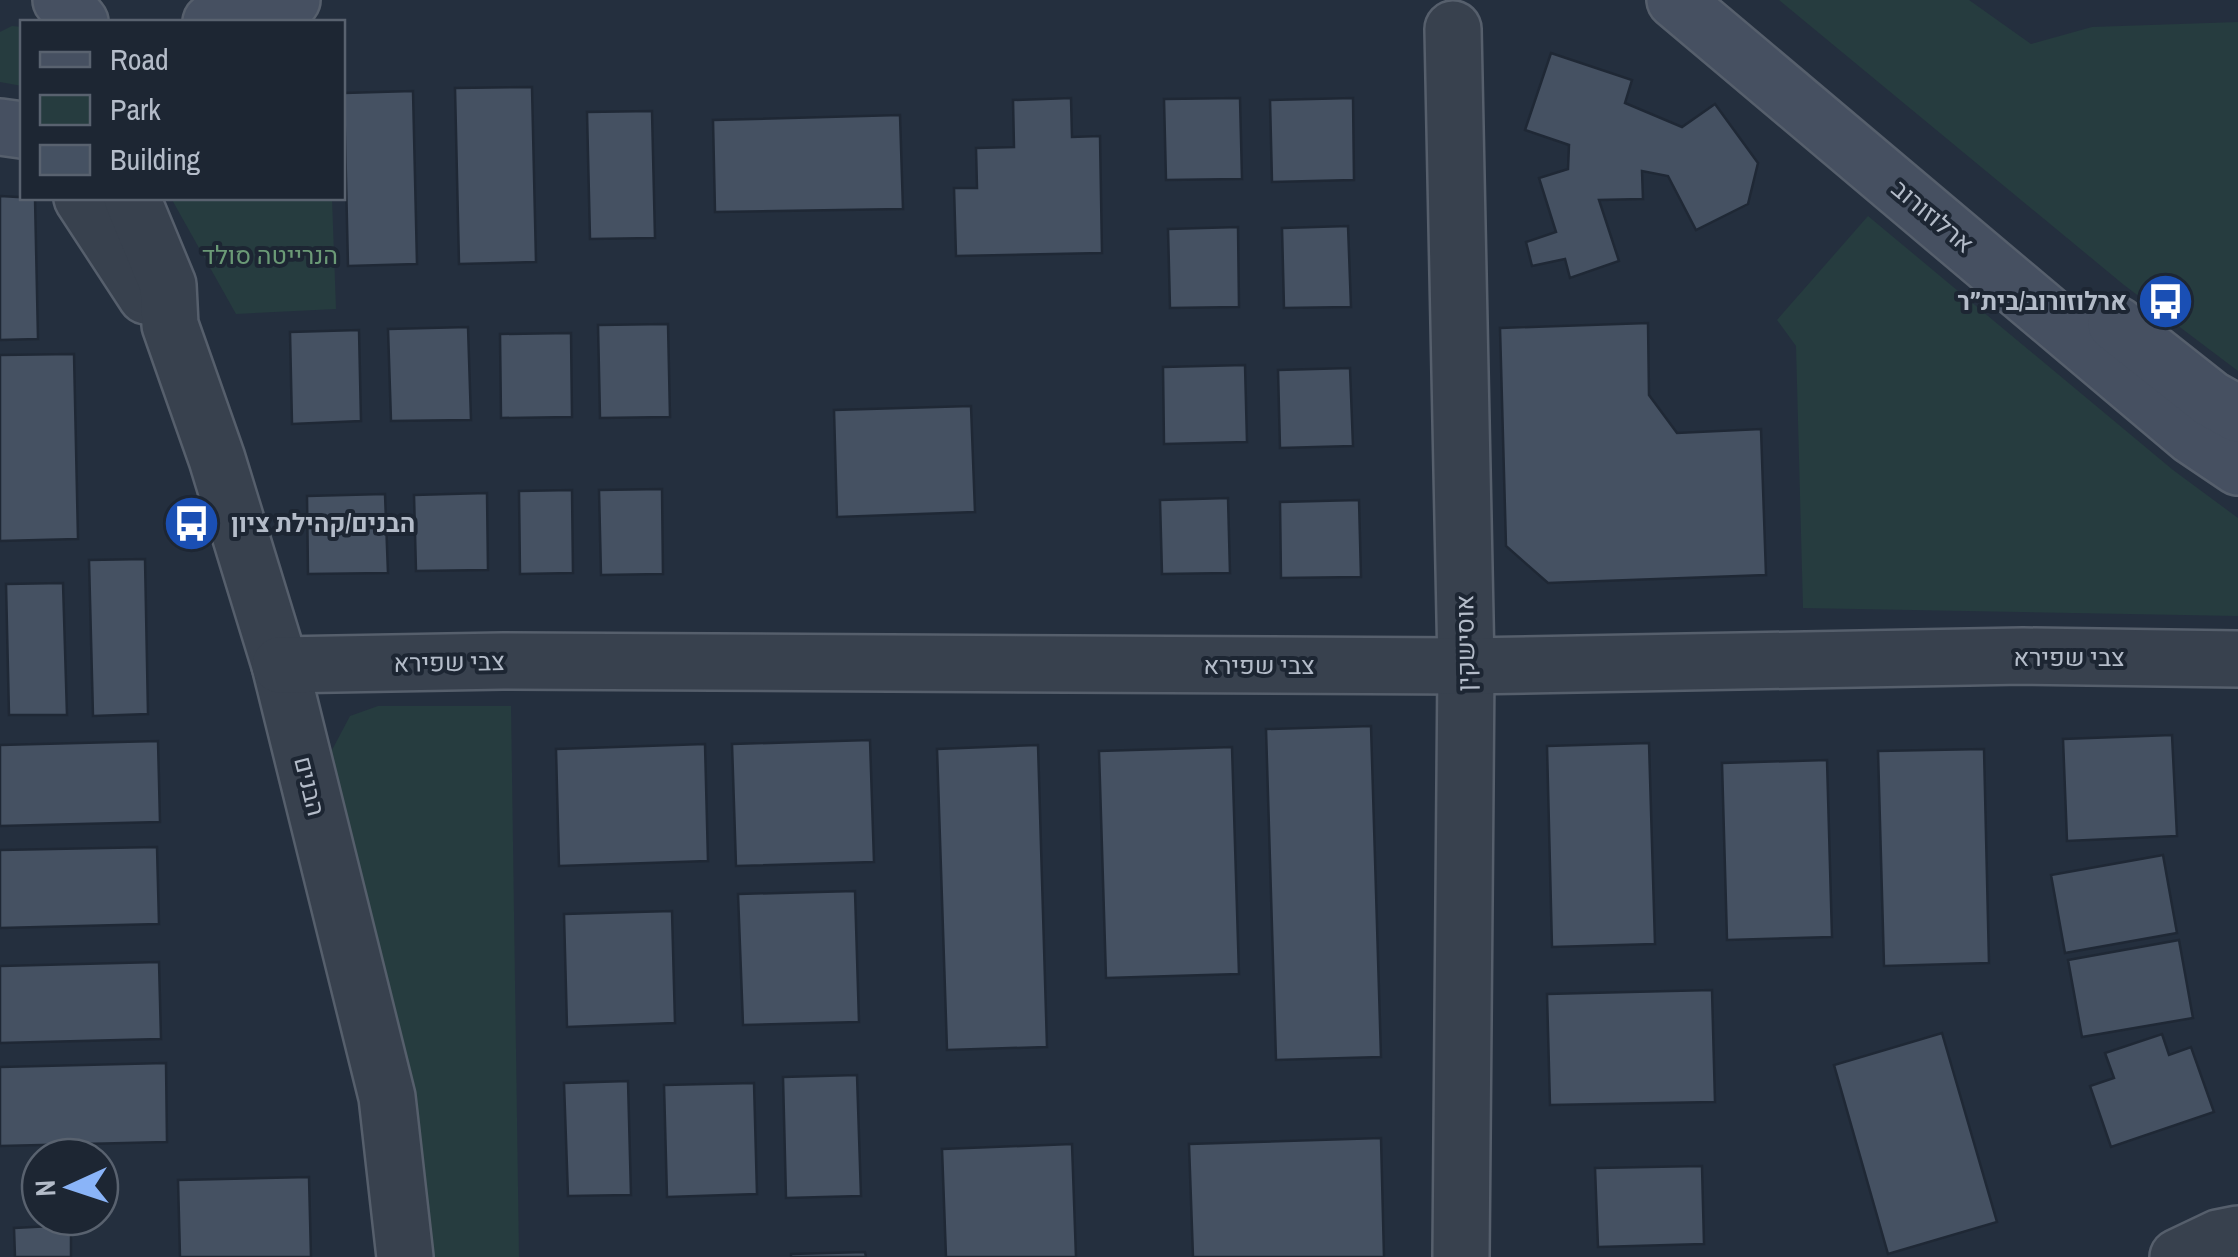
<svg xmlns="http://www.w3.org/2000/svg" width="2238" height="1257" viewBox="0 0 2238 1257" font-family="'Archivo Narrow',Heebo,sans-serif">
  <rect width="100%" height="100%" fill="#242f3e"/>
  <!-- green -->
  <g fill="#263c3f">
    <polygon points="1779,0 1969,0 2031,44 2092,27 2238,22 2238,371 2124,285"/>
    <polygon points="12,26 22,27 22,86 0,82 0,32"/>
    <polygon points="171,198 332,198 336,309 236,314"/>
    <polygon points="1868,216 2173,470 2238,518 2238,616 1803,608 1796,346 1777,320"/>
    <polygon points="378,706 511,706 519,1257 423,1257 332,783 332,750 350,716"/>
  </g>
  <!-- building -->
  <g fill="#455162" stroke="#1f2835" stroke-width="2.5">
    <polygon points="1551,53 1632,80 1625,103 1682,127 1715,104 1758,163 1748,204 1696,230 1668,176 1642,171 1643,199 1599,200 1619,261 1570,278 1565,259 1532,266 1526,242 1556,232 1539,178 1568,169 1569,145 1525,130"/>
    <polygon points="532,87 536,262 459,264 455,88"/>
    <polygon points="413,91 417,264 348,266 344,93"/>
    <polygon points="1071,98 1072,137 1100,136 1102,253 956,256 954,188 977,188 976,148 1014,147 1013,100"/>
    <polygon points="1240,98 1242,179 1166,180 1164,99"/>
    <polygon points="1353,98 1354,180 1272,182 1270,100"/>
    <polygon points="652,111 655,238 590,239 587,112"/>
    <polygon points="900,115 903,209 715,212 713,120"/>
    <polygon points="0,196 35,198 38,339 0,340"/>
    <polygon points="1348,226 1351,307 1284,308 1282,228"/>
    <polygon points="1238,227 1239,307 1170,308 1168,229"/>
    <polygon points="1648,323 1649,395 1677,433 1761,429 1766,575 1548,583 1506,546 1500,328"/>
    <polygon points="668,324 670,417 600,418 598,325"/>
    <polygon points="468,327 471,420 391,421 388,329"/>
    <polygon points="359,330 361,421 292,424 290,332"/>
    <polygon points="571,333 572,417 501,418 500,334"/>
    <polygon points="74,354 78,539 0,541 0,355"/>
    <polygon points="1245,365 1247,442 1164,444 1163,367"/>
    <polygon points="1350,368 1353,446 1280,448 1278,370"/>
    <polygon points="971,406 975,512 837,517 834,410"/>
    <polygon points="662,489 663,574 601,575 599,490"/>
    <polygon points="572,490 573,573 520,574 519,491"/>
    <polygon points="487,493 488,570 416,571 414,495"/>
    <polygon points="385,494 388,573 308,574 307,496"/>
    <polygon points="1228,498 1230,573 1162,574 1160,500"/>
    <polygon points="1359,500 1361,577 1281,578 1280,502"/>
    <polygon points="145,559 148,714 93,716 89,560"/>
    <polygon points="63,583 67,715 9,715 6,584"/>
    <polygon points="1371,726 1381,1057 1276,1060 1266,729"/>
    <polygon points="2172,735 2177,836 2067,841 2063,739"/>
    <polygon points="870,740 874,862 736,866 732,744"/>
    <polygon points="158,741 160,822 0,826 0,745"/>
    <polygon points="1649,743 1655,944 1552,947 1547,746"/>
    <polygon points="705,744 708,861 559,866 556,749"/>
    <polygon points="1038,745 1047,1047 947,1050 937,749"/>
    <polygon points="1232,747 1239,974 1106,978 1099,751"/>
    <polygon points="1984,749 1989,963 1884,966 1878,751"/>
    <polygon points="1827,760 1832,937 1727,940 1722,763"/>
    <polygon points="157,847 159,924 0,928 0,850"/>
    <polygon points="2163,855 2177,933 2065,953 2051,875"/>
    <polygon points="855,891 859,1022 743,1025 738,894"/>
    <polygon points="672,911 675,1023 567,1027 564,914"/>
    <polygon points="2179,940 2193,1018 2082,1037 2068,960"/>
    <polygon points="159,962 161,1039 0,1043 0,966"/>
    <polygon points="1712,990 1715,1102 1550,1105 1547,994"/>
    <polygon points="1942,1033 1997,1222 1888,1254 1834,1065"/>
    <polygon points="2162,1034 2169,1055 2191,1047 2214,1112 2111,1147 2090,1086 2114,1078 2105,1053"/>
    <polygon points="166,1063 167,1142 0,1146 0,1067"/>
    <polygon points="857,1075 861,1196 786,1198 783,1077"/>
    <polygon points="628,1081 631,1195 568,1196 564,1083"/>
    <polygon points="754,1083 757,1194 667,1197 664,1085"/>
    <polygon points="1381,1138 1384,1257 1193,1257 1189,1144"/>
    <polygon points="1072,1144 1076,1257 946,1257 942,1149"/>
    <polygon points="1702,1166 1704,1244 1598,1247 1595,1168"/>
    <polygon points="309,1177 311,1257 180,1257 178,1180"/>
    <polygon points="71,1225 71,1257 15,1257 14,1228"/>
    <polygon points="865,1252 866,1257 791,1257 791,1254"/>
  </g>
  <g fill="none" stroke-linecap="round" stroke-linejoin="round">
    <defs>
      <g id="street">
        <polyline points="1453,29 1466,666 1461,1257"/>
        <polyline points="82,198 146,296"/>
        <polyline points="132,198 168,285 170,325 217,459 280,665 387,1097 405,1257"/>
        <polyline points="280,665 503,661 1466,666 2023,656 2238,659"/>
        <polyline points="2178,1257 2218,1238 2238,1234"/>
      </g>
      <g id="secondary">
        <polyline points="61,0 80,22"/>
        <polyline points="1675,0 2192,436 2238,467"/>
        <polyline points="211,22 265,14 292,0"/>
        <polyline points="0,127 22,130"/>
        <polyline points="2116,324 2211,399 2238,414"/>
      </g>
    </defs>
    <!-- street casing -->
    <use href="#street" stroke="#565f6c" stroke-width="60"/>
    <!-- secondary casing -->
    <use href="#secondary" stroke="#565f6c" stroke-width="60"/>
    <!-- street -->
    <use href="#street" stroke="#38414e" stroke-width="55"/>
    <!-- secondary -->
    <use href="#secondary" stroke="#465061" stroke-width="55"/>
  </g>
  <!-- icons -->
  <defs>
    <symbol id="bus-disc" viewBox="-11 -11 22 22"><circle r="9.5" fill="#1a4fb4" stroke="#1d2633"/><path d="M-5-6H5V4H4V6H2V4H-2V6H-4V4H-5ZM-3.5-4V0h7V-4ZM-3.5 1.2v1.5H-2V1.2ZM2 1.2v1.5H3.5V1.2Z" fill="#fff"/></symbol>
  </defs>
  <g fill-rule="evenodd">
    <use href="#bus-disc" x="2134" y="270" width="63" height="63"/>
    <use href="#bus-disc" x="160" y="492" width="63" height="63"/>
  </g>
  <g text-anchor="middle" dominant-baseline="central" stroke-width="8" stroke-linejoin="round" paint-order="stroke">
    <!-- street labels -->
    <g font-size="25" fill="#b4bcc9" stroke="#1d2633">
      <text transform="translate(1933 216) rotate(40)">ארלוזורוב</text>
      <text transform="translate(1465 643) rotate(-91)">אוסישקין</text>
      <text x="2069" y="657">צבי שפירא</text>
      <text transform="translate(449 662) rotate(-1)">צבי שפירא</text>
      <text x="1259" y="665">צבי שפירא</text>
      <text transform="translate(310 786) rotate(76)">הבנים</text>
    </g>
    <!-- park labels -->
    <g font-size="25" fill="#6b9a76" stroke="#1d2633">
      <text x="270" y="255">הנרייטה סולד</text>
    </g>
    <!-- poi labels -->
    <g font-size="25" font-weight="bold" fill="#b4bcc9" stroke="#1d2633" text-anchor="end">
      <text x="2127" y="301">ארלוזורוב/בית״ר</text>
      <text x="231" y="523" text-anchor="start">הבנים/קהילת ציון</text>
    </g>
  </g>
  <!-- legend -->
  <rect x="20" y="20" width="325" height="180" fill="#1d2633" stroke="#59626f" stroke-width="2.5"/>
  <rect x="40" y="52" width="50" height="15" fill="#465061" stroke="#59626f" stroke-width="2.5"/>
  <text x="110" y="70" font-size="30" fill="#b4bcc9">Road</text>
  <rect x="40" y="95" width="50" height="30" fill="#263c3f" stroke="#59626f" stroke-width="2.5"/>
  <text x="110" y="120" font-size="30" fill="#b4bcc9">Park</text>
  <rect x="40" y="145" width="50" height="30" fill="#455162" stroke="#59626f" stroke-width="2.5"/>
  <text x="110" y="170" font-size="30" fill="#b4bcc9">Building</text>
  <!-- north arrow -->
  <g transform="translate(70 1187) rotate(267)"><circle r="48" fill="#1d2633" stroke="#59626f" stroke-width="2.5"/>
  <path d="M0-8L18 38L0 25L-18 38Z" fill="#8ab4f8"/>
  <text y="-15" font-size="28" font-weight="bold" text-anchor="middle" fill="#b4bcc9">N</text>
  </g>
</svg>
